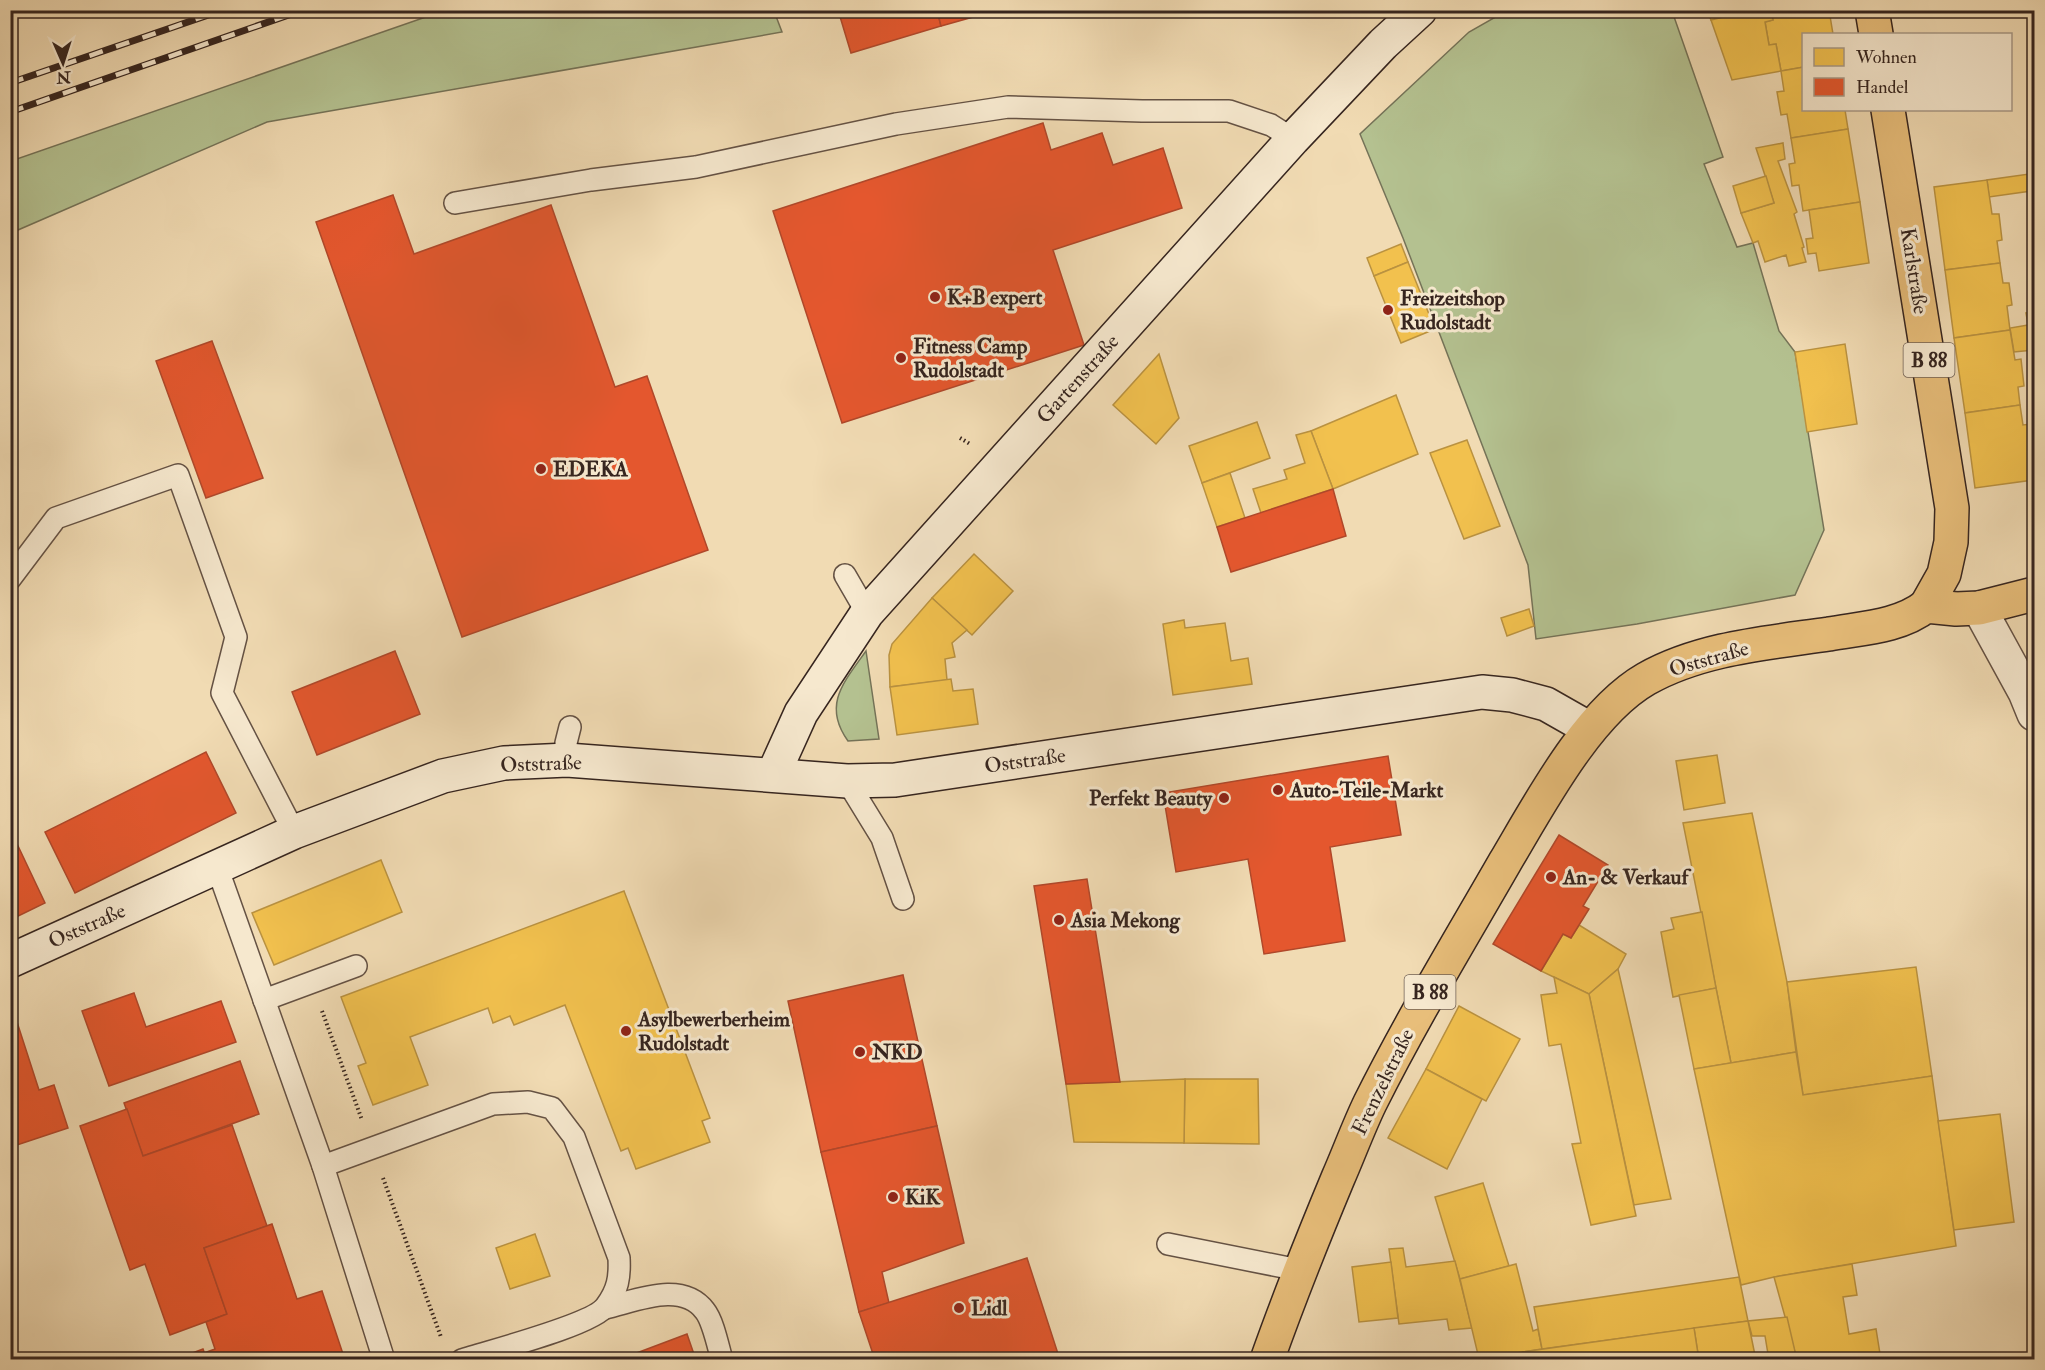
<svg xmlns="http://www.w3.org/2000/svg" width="2045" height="1370" viewBox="0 0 2045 1370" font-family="'IM FELL Double Pica',serif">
  <rect width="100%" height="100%" fill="#f1dbb3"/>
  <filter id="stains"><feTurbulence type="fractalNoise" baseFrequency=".00333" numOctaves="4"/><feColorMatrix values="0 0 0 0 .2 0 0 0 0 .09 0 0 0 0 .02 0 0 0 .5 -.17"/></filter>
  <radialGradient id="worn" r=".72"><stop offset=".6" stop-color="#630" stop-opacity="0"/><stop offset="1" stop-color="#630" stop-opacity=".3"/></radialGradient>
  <!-- green -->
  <g fill="#b4c190" stroke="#757358" stroke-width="1.5">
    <polygon points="443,11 774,11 782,32 267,122 11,233 11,161"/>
    <polygon points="1506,11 1672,11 1723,157 1704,164 1737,247 1753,243 1779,331 1795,352 1824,530 1795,595 1637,624 1536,639 1528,565 1403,238 1360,134 1469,32"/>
    <path d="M866 651 879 739 848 741C822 705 844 682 866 651Z"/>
  </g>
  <!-- homes -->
  <g fill="#f2c14e" stroke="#ba9240" stroke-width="1.5">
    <polygon points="1707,10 1750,10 1750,11 1711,20"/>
    <polygon points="1771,10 1829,10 1833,34 1804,34 1804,67 1781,71 1776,44 1769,45 1765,22 1773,20"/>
    <polygon points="1771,10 1773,20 1765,22 1769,45 1776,44 1781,71 1732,80 1711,20 1753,10"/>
    <polygon points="1804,67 1804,110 1845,110 1848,129 1791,138 1787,114 1781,115 1777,92 1784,91 1781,71"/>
    <polygon points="1848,129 1860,202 1803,211 1799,185 1792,186 1789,164 1795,163 1791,138"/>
    <polygon points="1783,143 1785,159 1778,161 1797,212 1794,214 1804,247 1802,248 1806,262 1789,266 1786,255 1765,262 1758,241 1753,243 1741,213 1774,203 1756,148"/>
    <polygon points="2029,174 2031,191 1989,197 1987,180"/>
    <polygon points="1766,176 1774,203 1741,213 1733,186"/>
    <polygon points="1987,180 1992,214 1999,214 2002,240 1997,241 2000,263 1945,270 1934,187"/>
    <polygon points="1860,202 1869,263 1819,271 1816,253 1808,254 1806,239 1813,238 1809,210"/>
    <polygon points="1401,244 1408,262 1374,276 1367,258"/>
    <polygon points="1408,262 1435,329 1401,343 1374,276"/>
    <polygon points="2000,263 2003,283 2009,283 2012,305 2007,306 2010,330 1954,338 1945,270"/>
    <polygon points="2034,312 2034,325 2028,325 2026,313"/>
    <polygon points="2028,325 2034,325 2034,350 2014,352 2010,328"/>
    <polygon points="2010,330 2015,360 2021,359 2024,386 2018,387 2020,405 1965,413 1954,338"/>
    <polygon points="1845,344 1857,424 1807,432 1795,352"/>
    <polygon points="1159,354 1179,418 1156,444 1113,405"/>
    <polygon points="1396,395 1418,454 1333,489 1311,431"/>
    <polygon points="2020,405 2023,425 2031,424 2034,449 2029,450 2033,480 1975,488 1965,413"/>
    <polygon points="1257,422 1270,458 1202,483 1189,446"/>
    <polygon points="1311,431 1333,489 1261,513 1253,489 1287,479 1284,470 1305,463 1296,435"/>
    <polygon points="1467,440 1500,526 1464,539 1430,453"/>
    <polygon points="2034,445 2034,480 2033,480 2029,450 2034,449"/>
    <polygon points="1230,473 1245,518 1217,527 1202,483"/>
    <polygon points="974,554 1013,591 972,635 932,598"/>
    <polygon points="932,598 967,630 952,643 955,657 945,659 947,680 890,687 889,655 892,644"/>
    <polygon points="1529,609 1534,626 1507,636 1501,618"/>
    <polygon points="1184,620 1185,628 1225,623 1231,661 1248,658 1252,684 1173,695 1163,624"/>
    <polygon points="951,679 953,691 973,689 978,724 897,735 890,687"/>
    <polygon points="1717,755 1725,803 1684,810 1676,761"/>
    <polygon points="1752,813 1787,982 1796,1052 1731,1063 1683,823"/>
    <polygon points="381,860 402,912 274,965 252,913"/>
    <polygon points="624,891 710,1118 702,1121 710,1142 636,1169 628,1148 621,1151 565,1005 514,1025 510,1016 493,1023 488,1008 410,1037 428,1085 373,1105 358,1066 366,1063 341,997"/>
    <polygon points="1702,912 1716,988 1673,997 1661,932 1674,929 1671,918"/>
    <polygon points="1579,925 1626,954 1618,969 1589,994 1541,971 1563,934 1571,938"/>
    <polygon points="1916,967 1932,1076 1803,1095 1787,982"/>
    <polygon points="1618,969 1671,1199 1634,1205 1589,994"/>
    <polygon points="1554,977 1589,994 1636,1216 1591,1225 1572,1144 1581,1143 1561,1044 1549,1046 1541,995 1557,993"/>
    <polygon points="1716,988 1731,1063 1694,1069 1679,995"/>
    <polygon points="1459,1006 1520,1039 1486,1101 1426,1069"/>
    <polygon points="1796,1052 1803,1095 1932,1076 1956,1246 1774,1277 1741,1285 1694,1069"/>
    <polygon points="1426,1069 1482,1099 1447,1169 1388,1138"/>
    <polygon points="1185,1079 1258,1079 1259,1144 1184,1143"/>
    <polygon points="1185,1079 1184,1143 1074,1142 1066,1084"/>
    <polygon points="2000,1114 2014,1222 1954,1230 1938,1121"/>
    <polygon points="1483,1183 1509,1266 1460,1279 1435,1197"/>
    <polygon points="535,1234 550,1276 510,1289 496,1248"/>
    <polygon points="1403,1248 1406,1267 1455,1261 1472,1328 1449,1330 1447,1319 1399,1324 1389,1249"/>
    <polygon points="1391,1262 1398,1318 1359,1322 1352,1267"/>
    <polygon points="1516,1264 1533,1331 1538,1329 1542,1349 1479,1359 1460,1279"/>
    <polygon points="1852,1264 1857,1295 1843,1297 1849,1334 1876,1329 1881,1360 1797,1360 1774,1277"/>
    <polygon points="1739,1277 1748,1321 1542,1349 1534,1307"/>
    <polygon points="1787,1317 1797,1360 1769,1360 1765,1336 1752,1336 1748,1321"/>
    <polygon points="1748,1321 1756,1360 1699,1360 1694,1328"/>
    <polygon points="1694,1328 1698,1354 1660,1360 1524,1360 1523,1352"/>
  </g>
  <!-- shops -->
  <g fill="#e4572e" stroke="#b0482a" stroke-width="1.5">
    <polygon points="838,10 937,10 941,26 851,53"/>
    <polygon points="937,10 990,10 991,12 941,26"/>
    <polygon points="1043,123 1051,150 1102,133 1113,165 1163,148 1182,208 1053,250 1084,345 842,423 773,211"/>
    <polygon points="393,195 414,254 551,205 615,387 647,376 708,550 462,637 316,222"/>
    <polygon points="212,341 263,478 206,498 156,361"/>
    <polygon points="1333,489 1346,536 1231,572 1217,527"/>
    <polygon points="395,651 420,714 317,755 292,692"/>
    <polygon points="206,752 236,813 75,893 45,832"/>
    <polygon points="1388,756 1401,835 1330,847 1345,941 1264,954 1248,859 1176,872 1163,793"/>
    <polygon points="10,829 45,903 10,920"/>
    <polygon points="1559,835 1608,865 1583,906 1589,909 1571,938 1563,934 1541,971 1493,944"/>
    <polygon points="1087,879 1120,1082 1066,1084 1034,886"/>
    <polygon points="903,975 937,1126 821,1152 788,1001"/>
    <polygon points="134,993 146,1027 221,1001 236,1042 109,1086 82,1011"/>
    <polygon points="17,1022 39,1090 54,1085 68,1128 11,1147 10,1025"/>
    <polygon points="240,1061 259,1114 143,1156 124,1103"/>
    <polygon points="127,1109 143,1156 232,1125 267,1226 204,1248 227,1314 170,1335 145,1264 130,1270 80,1126"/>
    <polygon points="937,1126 964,1243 882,1272 889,1303 859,1312 821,1152"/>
    <polygon points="272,1224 297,1299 322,1291 345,1360 207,1360 204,1353 215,1349 206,1322 227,1314 204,1248"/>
    <polygon points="1027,1258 1060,1360 875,1360 859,1312"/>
    <polygon points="687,1334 696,1360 618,1360"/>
    <polygon points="203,1349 207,1360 174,1360"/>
  </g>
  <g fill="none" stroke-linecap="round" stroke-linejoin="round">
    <defs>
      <g id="service">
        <polyline points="455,203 591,180 696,167 896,124 1008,107 1142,111 1229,111 1271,125 1293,139"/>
        <polyline points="845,575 867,613"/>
        <polyline points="10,579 56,518 178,475 236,637 222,693 294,832"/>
        <polyline points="567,760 566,743 570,727"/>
        <polyline points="847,781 882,838 903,899"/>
        <polyline points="217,867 323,1166 384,1360"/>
        <polyline points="264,1000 356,966"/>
        <path d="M323 1166 493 1104 528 1102 552 1108 574 1137 619 1258C620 1277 618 1290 606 1306 593 1325 489 1351 462 1360"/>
        <polyline points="1168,1244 1299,1270"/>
        <path d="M605 1308C636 1301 682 1280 705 1311 713 1321 718 1346 722 1360"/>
      </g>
      <polyline id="minor" points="1979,608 2025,692 2034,714"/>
      <g id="secondary">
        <polyline points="773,775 801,713 867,613 1293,139 1383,44 1420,10"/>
        <polyline points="10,961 294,832 443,776 504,763 567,760 847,781 895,780 1482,692 1512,695 1546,704 1590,729"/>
      </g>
      <g id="primary">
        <polyline points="1872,10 1876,34"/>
        <polyline points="1888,110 1952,508 1951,542 1944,574 1926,606"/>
        <path d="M1267 1360C1289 1298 1313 1238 1338 1178 1349 1153 1358 1128 1370 1103 1411 1021 1459 942 1505 862 1539 805 1587 713 1646 679 1701 648 1767 643 1829 634 1862 628 1899 627 1926 606L1956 609 1979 608 2034 594"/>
      </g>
    </defs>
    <!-- service casing -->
    <use href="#service" stroke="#655244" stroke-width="24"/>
    <!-- minor casing -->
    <use href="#minor" stroke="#655244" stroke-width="36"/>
    <!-- secondary casing -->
    <use href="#secondary" stroke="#36251f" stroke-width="36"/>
    <!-- primary casing -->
    <use href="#primary" stroke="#36251f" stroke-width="36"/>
    <!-- path -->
    <g stroke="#36251f" stroke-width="4" stroke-dasharray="1.5 3" stroke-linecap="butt">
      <polyline points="960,438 970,444"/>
      <polyline points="322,1011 362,1120"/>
      <polyline points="383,1178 441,1337"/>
    </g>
    <!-- service -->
    <use href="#service" stroke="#f6e8ce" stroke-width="21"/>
    <!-- minor -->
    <use href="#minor" stroke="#f6e8ce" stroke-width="33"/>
    <!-- secondary -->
    <use href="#secondary" stroke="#f6e8ce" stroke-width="33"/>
    <!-- primary -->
    <use href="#primary" stroke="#e8be7a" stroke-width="33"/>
    <defs>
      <g id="rail">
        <polyline points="10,83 223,10"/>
        <polyline points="10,112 303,10"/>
      </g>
    </defs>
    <!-- rail casing -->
    <use href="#rail" stroke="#36251f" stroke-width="7"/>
    <!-- rail -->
    <use href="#rail" stroke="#f6e8ce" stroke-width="4.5" stroke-dasharray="14" stroke-linecap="butt"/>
  </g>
  <!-- markers -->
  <g fill="#8f2418" stroke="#f6e8ce" stroke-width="2">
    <circle cx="935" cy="297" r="6"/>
    <circle cx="1388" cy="310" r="6"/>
    <circle cx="901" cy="358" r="6"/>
    <circle cx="541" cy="469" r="6"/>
    <circle cx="1278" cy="790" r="6"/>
    <circle cx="1224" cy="798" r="6"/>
    <circle cx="1551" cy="877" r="6"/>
    <circle cx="1059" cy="920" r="6"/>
    <circle cx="626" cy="1031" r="6"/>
    <circle cx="860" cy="1052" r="6"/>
    <circle cx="893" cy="1197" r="6"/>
    <circle cx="959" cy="1308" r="6"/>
  </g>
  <g text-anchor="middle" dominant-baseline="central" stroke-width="6" stroke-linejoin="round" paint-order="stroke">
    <!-- shield labels -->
    <g fill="#f6e8ce" stroke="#706054" stroke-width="1.5">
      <rect x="1903.5" y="343" width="51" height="34" rx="4.5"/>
      <rect x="1404.5" y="975" width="51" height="34" rx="4.5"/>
    </g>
    <g font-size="20" font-weight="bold" fill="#36251f">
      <text x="1929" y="360">B 88</text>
      <text x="1430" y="992">B 88</text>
    </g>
    <!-- street labels -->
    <g font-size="21" fill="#36251f" stroke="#f6e8ce">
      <text transform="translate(1914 271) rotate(81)">Karlstraße</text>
      <text transform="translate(1078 379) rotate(-48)">Gartenstraße</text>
      <text transform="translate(1709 659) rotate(-16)">Oststraße</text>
      <text transform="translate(1025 761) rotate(-8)">Oststraße</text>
      <text transform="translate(541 764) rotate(-2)">Oststraße</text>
      <text transform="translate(87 926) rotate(-24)">Oststraße</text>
      <text transform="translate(1383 1082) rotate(-64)">Frenzelstraße</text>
    </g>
    <!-- poi labels -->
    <g font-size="21" font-weight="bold" fill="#36251f" stroke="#f6e8ce" text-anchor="start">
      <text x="947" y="297">K+B expert</text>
      <text x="1400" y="298">Freizeitshop<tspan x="1400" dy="24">Rudolstadt</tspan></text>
      <text x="913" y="346">Fitness Camp<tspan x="913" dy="24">Rudolstadt</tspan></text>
      <text x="553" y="469">EDEKA</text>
      <text x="1290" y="790">Auto-Teile-Markt</text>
      <text x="1212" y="798" text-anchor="end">Perfekt Beauty</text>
      <text x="1563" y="877">An- &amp; Verkauf</text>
      <text x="1071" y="920">Asia Mekong</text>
      <text x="638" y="1019">Asylbewerberheim<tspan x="638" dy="24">Rudolstadt</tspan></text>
      <text x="872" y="1052">NKD</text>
      <text x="905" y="1197">KiK</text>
      <text x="971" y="1308">Lidl</text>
    </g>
  </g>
  <!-- margin -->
  <rect width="2045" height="1370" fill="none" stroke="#f1dbb3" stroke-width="36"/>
  <rect x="12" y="12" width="2021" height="1346" fill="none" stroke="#36251f" stroke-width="3"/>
  <rect x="18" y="18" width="2009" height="1334" fill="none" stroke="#36251f" stroke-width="1.5"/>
  <!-- legend -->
  <rect x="1802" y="33" width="210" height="78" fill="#f6e8ce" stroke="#a99a88" stroke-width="1.5"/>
  <rect x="1814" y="48" width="30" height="18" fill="#f2c14e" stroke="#a99a88" stroke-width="1.5"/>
  <text x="1856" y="63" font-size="18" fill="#36251f">Wohnen</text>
  <rect x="1814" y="78" width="30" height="18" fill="#e4572e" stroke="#a99a88" stroke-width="1.5"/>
  <text x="1856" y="93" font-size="18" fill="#36251f">Handel</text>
  <!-- north arrow -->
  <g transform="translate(63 63) rotate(177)" stroke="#f6e8ce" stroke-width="4.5" paint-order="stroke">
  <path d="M0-4.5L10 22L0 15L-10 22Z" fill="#36251f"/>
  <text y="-9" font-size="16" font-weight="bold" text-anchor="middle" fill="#36251f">N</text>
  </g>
  <rect width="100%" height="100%" filter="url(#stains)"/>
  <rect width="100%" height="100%" fill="url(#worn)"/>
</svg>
